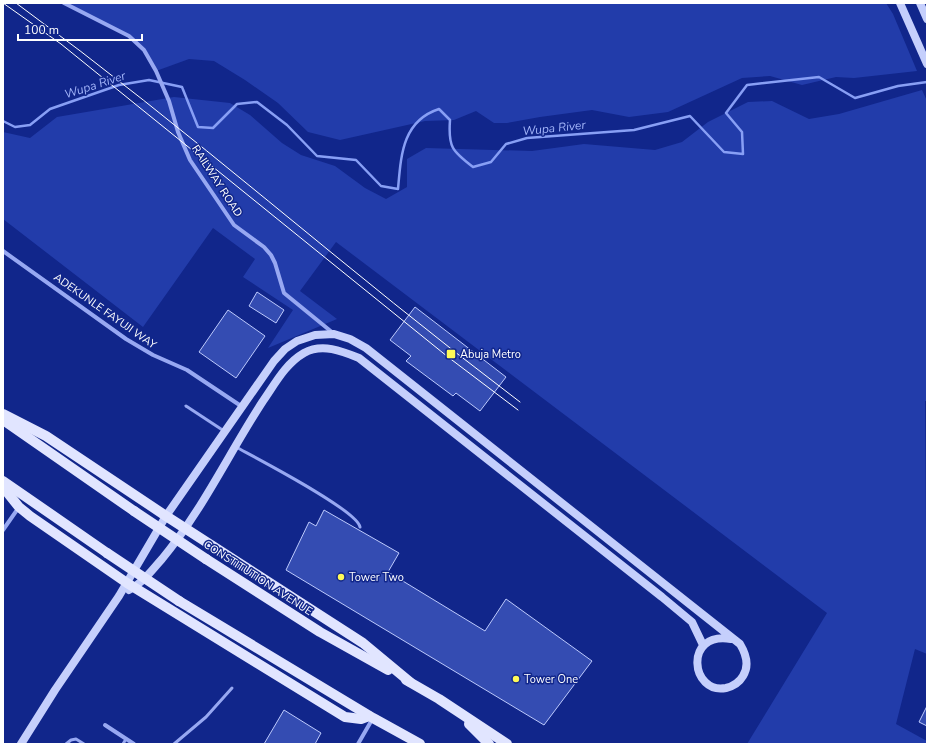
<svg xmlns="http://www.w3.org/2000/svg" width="930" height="747" viewBox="0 0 930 747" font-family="'Nunito Sans',sans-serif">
  <rect width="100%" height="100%" fill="#11268b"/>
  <!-- green -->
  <g fill="#223caa">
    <polygon points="64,3 886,3 893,14 917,71 854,78 836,77 802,85 770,76 742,78 668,112 629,117 592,110 540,117 507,123 494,123 476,111 454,120 425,121 340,140 308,132 278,103 245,80 214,61 189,59 156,71 137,42"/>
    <polygon points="922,90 927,101 927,401 925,401 927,654 915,649 896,724 927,741 927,744 747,744 827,613 336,242 300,291 337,319 268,348 293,310 243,277 255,259 213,228 143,327 3,219 3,132 30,138 57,117 174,97 230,103 250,115 282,143 301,155 335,166 365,188 386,199 407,187 407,159 426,148 532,151 584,144 655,150 682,142 708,122 748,102 772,101 809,119 839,114"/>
  </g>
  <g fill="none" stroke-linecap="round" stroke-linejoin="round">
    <!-- stream -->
    <path stroke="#889ff5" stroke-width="2.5" d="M3 121 15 127 30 125 50 109 119 85 149 80 182 87 198 127 213 128 237 104 257 102 287 125 317 156 356 160 381 186 398 189C401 156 402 121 439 109L450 120C448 147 452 151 473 167L491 162 506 144 527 138 634 130 690 116 724 152 743 154 742 132 726 113 747 85 819 77 855 98 898 86 927 82"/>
  </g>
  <!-- building -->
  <g fill="#344cb2" stroke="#bdcafd">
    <polygon points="257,292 284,310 276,323 249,306"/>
    <polygon points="415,307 506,377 480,411 456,393 453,396 406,361 411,356 390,340"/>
    <polygon points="228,310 265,336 236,378 199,352"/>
    <polygon points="324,510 399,553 388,572 485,631 506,599 592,661 544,725 286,570 309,522 316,526"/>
    <polygon points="927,706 927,726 919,722"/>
    <polygon points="284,710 321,733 315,744 264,744"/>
  </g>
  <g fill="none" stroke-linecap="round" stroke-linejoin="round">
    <!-- lane -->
    <g stroke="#97a8f2" stroke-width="3">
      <polyline points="186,406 224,431"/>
      <path d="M236 447C256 458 357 510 360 527"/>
      <polyline points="66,744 71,740 76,739 84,744"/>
      <polyline points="123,744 126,739"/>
      <polyline points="174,744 206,717 232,688"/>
    </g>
    <!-- street -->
    <g stroke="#97a8f2" stroke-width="4">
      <polyline points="64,3 129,36 144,50 156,71 169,101 178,132 190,160 234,225 264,247 271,255 275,263 284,293 333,333"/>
      <polyline points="3,251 126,339 153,355 187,370 241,406"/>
      <polyline points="3,530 19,507"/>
      <polyline points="105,725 134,744"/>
      <polyline points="358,744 373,718"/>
    </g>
    <!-- secondary -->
    <g stroke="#c5cffc" stroke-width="8">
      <polyline points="900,3 927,64"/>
      <polyline points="920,3 927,19"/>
      <path d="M129 590C143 583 152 570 162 559 202 511 229 453 263 401 275 384 285 364 304 353 322 343 342 351 359 358L662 597 692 622 703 645"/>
      <path d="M21 744 55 690 119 596 166 516 274 361 285 349 297 341 315 335 334 334 350 339 366 348 740 644C746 654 750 665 743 676 739 683 734 686 726 688 691 695 683 631 731 639"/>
    </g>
    <!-- primary -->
    <g stroke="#e1e5ff" stroke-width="10">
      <polyline points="3,414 46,436 166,516 363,643 410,682"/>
      <polyline points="3,420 134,511"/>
      <polyline points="3,481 107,553"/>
      <polyline points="3,487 19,507 30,516 127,583 345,717 361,719 369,716"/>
      <polyline points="206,559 320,632 388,670"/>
      <polyline points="179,601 373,718 420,744"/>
      <polyline points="406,680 439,699 507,744"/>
      <polyline points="469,724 489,744"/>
    </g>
    <!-- tram -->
    <g stroke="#fff" stroke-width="1">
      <polyline points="3,3 61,44 448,357 518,410"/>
      <path d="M16 3C189 129 349 273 520 402"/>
    </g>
    <!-- primary-bridge -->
    <g stroke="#e1e5ff" stroke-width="10">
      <polyline points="134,511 206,559"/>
      <polyline points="107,553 179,601"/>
    </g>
  </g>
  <!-- markers -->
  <g fill="#fffa57" stroke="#11268b" stroke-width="1.5">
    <rect x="446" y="349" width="10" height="10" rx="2"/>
    <circle cx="341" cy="577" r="4"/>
    <circle cx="516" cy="679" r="4"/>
  </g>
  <g text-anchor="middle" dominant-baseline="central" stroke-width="3" stroke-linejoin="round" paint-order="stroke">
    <!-- street labels -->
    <g font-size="11" fill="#fff" stroke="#11268b">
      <text transform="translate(217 181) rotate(57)">RAILWAY ROAD</text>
      <text transform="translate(105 311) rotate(35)">ADEKUNLE FAYUJI WAY</text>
      <text transform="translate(258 578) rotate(33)">CONSTITUTION AVENUE</text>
    </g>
    <!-- poi labels -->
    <g font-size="11" fill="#fff" stroke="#11268b" text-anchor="start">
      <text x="460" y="354">Abuja Metro</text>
      <text x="349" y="577">Tower Two</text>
      <text x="524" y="679">Tower One</text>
    </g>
    <!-- water labels -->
    <g font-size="12" font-style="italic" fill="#a2b4f9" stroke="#11268b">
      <text transform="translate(95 85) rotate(-18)">Wupa River</text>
      <text transform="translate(554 128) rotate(-6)">Wupa River</text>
    </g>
  </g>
  <!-- border -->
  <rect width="930" height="747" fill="none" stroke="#ffffff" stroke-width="8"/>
  <!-- scale -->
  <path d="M18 34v6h124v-6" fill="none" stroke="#ffffff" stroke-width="2"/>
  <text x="24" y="34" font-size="12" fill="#ffffff" stroke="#11268b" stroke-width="3" paint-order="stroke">100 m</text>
</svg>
